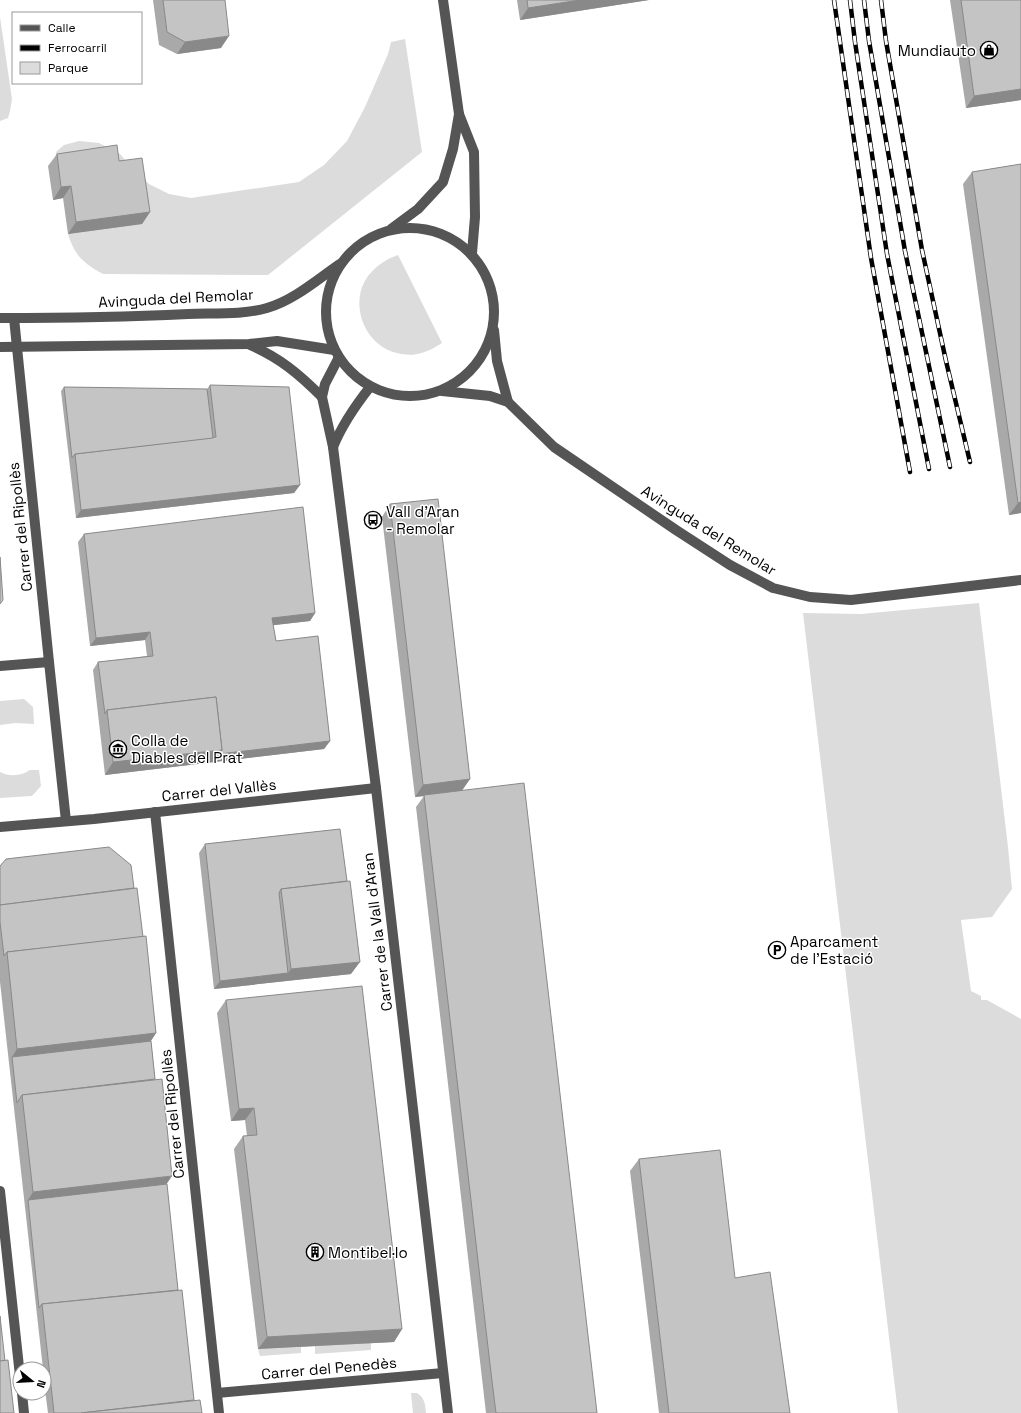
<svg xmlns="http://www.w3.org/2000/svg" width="1021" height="1413" viewBox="0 0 1021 1413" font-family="'Space Grotesk',sans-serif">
  <rect width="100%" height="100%" fill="#fff"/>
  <!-- green -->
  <g fill="#dcdcdc">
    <polygon points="0,17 12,99 10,111 8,118 0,121"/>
    <path d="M405 39 422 152 268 275 103 274C83 263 75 256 68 234L141 224 55 165 56 152 64 145 79 141 99 143 120 154 134 170 149 184 169 194 191 198 299 182 324 165 347 141 365 107 388 54 391 42Z"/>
    <path d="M398 255 442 343C434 348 427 352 417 354 409 356 401 354 393 352 363 342 349 302 368 276 376 266 386 259 398 255Z"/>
    <polygon points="979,603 1008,847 1012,889 992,917 961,920 971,991 981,996 981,1000 987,1000 1021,1019 1021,1413 898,1413 803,613 861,614"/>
    <polygon points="24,699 33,707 34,724 15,723 0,725 0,701"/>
    <path d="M30 770H39L41 786 32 796 0 798V772C10 777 21 776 30 770Z"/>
    <polygon points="371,1343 371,1350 315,1354 315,1346"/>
    <polygon points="301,1347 301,1353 260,1356 258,1349"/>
    <path d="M411 1393H417C425 1398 425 1404 426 1413H413Z"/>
  </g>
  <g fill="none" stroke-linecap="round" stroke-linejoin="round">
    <!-- minor -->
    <g stroke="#555" stroke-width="10">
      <polyline points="443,0 459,114 474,152 475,217 472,253"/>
      <circle cx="410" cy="312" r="84"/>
      <polyline points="391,229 418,209 443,182 453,149 459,114"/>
      <path d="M0 318C63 318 126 317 188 314 213 313 243 315 267 308 293 301 318 279 340 264"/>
      <polyline points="14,318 49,662"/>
      <polyline points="494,330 497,361 508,402"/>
      <path d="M250 345C280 358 299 374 322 397"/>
      <polyline points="0,347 249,344 277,341 334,350"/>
      <polyline points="338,359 325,384 322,397 333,447 376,788 448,1413"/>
      <polyline points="442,391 490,396 508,402 554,447 676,530 730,565 773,588 810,597 851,600 1021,580"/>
      <path d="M333 447C342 425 355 406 370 387"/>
      <polyline points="0,666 49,662 66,821"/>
      <polyline points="155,812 219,1413"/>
      <polyline points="0,827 94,819 376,788"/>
      <polyline points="0,1191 20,1376"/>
      <polyline points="22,1393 24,1413"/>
      <polyline points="217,1393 443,1373"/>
    </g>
    <defs>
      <g id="rail">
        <polyline points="834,0 871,258 910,472"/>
        <polyline points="850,0 855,42 887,254 929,469"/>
        <polyline points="864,0 869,41 905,251 950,467"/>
        <polyline points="881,0 886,41 922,250 946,361 970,462"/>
      </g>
    </defs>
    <!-- rail casing -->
    <use href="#rail" stroke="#000" stroke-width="4.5"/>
    <!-- rail -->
    <use href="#rail" stroke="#fff" stroke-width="3" stroke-dasharray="9" stroke-linecap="butt"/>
  </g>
  <!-- wall -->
  <g fill="#a9a9a9">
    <polygon points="153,0 225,0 221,48 177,54 159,45"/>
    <polygon points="517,0 649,0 520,20"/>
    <polygon points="950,0 1021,0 1021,100 966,108"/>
    <polygon points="57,154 119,161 150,212 142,224 68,234 63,198 53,200 48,166"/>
    <polygon points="1021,164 1021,513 1009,515 963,184 972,172"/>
    <polygon points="210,385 300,485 294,493 76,518 61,391 64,387 207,389"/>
    <polygon points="390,504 470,779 462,790 597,1413 486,1413 416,807 424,796 415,797 382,517"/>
    <polygon points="84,534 315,613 310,621 273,625 276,641 330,741 324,749 105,775 93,670 98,662 147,656 145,640 90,646 78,542"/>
    <polygon points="340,829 351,974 214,989 199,853 205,844"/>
    <polygon points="0,866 134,888 143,937 156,1033 151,1041 178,1290 194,1400 202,1413 48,1413 44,1382 44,1369 43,1369 0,982"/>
    <polygon points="226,1000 402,1329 394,1342 258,1349 234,1149 243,1136 247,1136 245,1120 231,1121 217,1013"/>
    <polygon points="639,1159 735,1278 790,1413 659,1413 630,1171"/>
  </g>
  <!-- shaded-wall -->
  <g fill="#898989">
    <polygon points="580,0 649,0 520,20 528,8"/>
    <polygon points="229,36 221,48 177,54 185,42"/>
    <polygon points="1021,89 1021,100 966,108 974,96"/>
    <polygon points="71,186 63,198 53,200 61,187"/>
    <polygon points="150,212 142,224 68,234 76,222"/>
    <polygon points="300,485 294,493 76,518 81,510"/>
    <polygon points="1021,502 1021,513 1009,515 1018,503"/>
    <polygon points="315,613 310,621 267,626 272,618"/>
    <polygon points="150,632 145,640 90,646 96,638"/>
    <polygon points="330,741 324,749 105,775 113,762 222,750"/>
    <polygon points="470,779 461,792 424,795 424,796 415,797 423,785"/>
    <polygon points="360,962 351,974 214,989 220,981 288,973 291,969"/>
    <polygon points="156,1033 148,1045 12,1057 17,1049"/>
    <polygon points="254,1108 245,1120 231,1121 239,1109"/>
    <polygon points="172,1176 164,1188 28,1200 33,1192"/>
    <polygon points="402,1329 394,1342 258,1349 267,1337"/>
  </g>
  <!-- building -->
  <g fill="#c4c4c4" stroke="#898989">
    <polygon points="163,0 225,0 229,36 185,42 167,32"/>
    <polygon points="527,0 580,0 528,8"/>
    <polygon points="961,0 1021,0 1021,89 974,96"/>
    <polygon points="117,145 119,161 142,158 150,212 76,222 71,186 61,187 57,154"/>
    <polygon points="1021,164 1021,502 1018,503 972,172"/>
    <polygon points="210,385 289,387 300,485 81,510 75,454 216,437"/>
    <polygon points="64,387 207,389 213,438 75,454 72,458"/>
    <polygon points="438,499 470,779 423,785 390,504"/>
    <polygon points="303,507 315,613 272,618 276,641 318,636 330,741 219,754 222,750 216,697 107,710 105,714 98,662 153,656 150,632 96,638 84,534"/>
    <polygon points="0,557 3,600 0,604"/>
    <polygon points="216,697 222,750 113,762 107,710"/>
    <polygon points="524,783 597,1413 496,1413 491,1373 424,795"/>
    <polygon points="340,829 347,881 281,889 279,893 288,973 220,981 205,844"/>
    <polygon points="109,847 131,865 134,888 0,905 0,866 6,859"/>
    <polygon points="350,881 360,962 291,969 281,889"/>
    <polygon points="137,888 143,937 7,952 4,956 0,922 0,905"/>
    <polygon points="146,936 156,1033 17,1049 7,952"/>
    <polygon points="362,986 402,1329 267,1337 243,1136 257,1135 254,1108 239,1109 226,1000"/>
    <polygon points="151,1041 155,1079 22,1095 17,1103 12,1057"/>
    <polygon points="162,1079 172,1176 33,1192 22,1095"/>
    <polygon points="720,1150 735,1278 770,1272 790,1413 669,1413 639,1159"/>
    <polygon points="167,1184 178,1290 42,1304 39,1308 28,1200"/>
    <polygon points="182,1290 194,1400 81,1413 54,1413 42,1304"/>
    <polygon points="0,1316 5,1361 0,1361"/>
    <polygon points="8,1360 14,1413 0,1413 0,1361"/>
    <polygon points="200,1400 202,1413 81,1413"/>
  </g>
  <!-- icons -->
  <defs>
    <symbol id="shop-ring" viewBox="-11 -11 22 22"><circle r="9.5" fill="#fff" stroke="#000" stroke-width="1.5"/><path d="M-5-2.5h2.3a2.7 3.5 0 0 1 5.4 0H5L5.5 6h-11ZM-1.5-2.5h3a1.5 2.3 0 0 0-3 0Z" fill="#000"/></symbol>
    <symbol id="bus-ring" viewBox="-11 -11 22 22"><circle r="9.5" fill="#fff" stroke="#000" stroke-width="1.5"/><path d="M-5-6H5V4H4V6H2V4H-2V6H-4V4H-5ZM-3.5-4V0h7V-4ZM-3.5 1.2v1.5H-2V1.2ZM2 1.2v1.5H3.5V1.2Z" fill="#000"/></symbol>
    <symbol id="museum-ring" viewBox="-11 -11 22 22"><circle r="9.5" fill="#fff" stroke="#000" stroke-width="1.5"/><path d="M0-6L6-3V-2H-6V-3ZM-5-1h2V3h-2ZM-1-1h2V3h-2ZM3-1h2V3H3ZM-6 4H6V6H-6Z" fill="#000"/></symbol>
    <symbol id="parking-ring" viewBox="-11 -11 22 22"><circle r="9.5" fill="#fff" stroke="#000" stroke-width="1.5"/><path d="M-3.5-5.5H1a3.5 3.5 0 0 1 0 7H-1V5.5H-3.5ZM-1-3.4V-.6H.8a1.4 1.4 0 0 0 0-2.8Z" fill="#000"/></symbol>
    <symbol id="building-ring" viewBox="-11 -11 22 22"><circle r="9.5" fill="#fff" stroke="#000" stroke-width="1.5"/><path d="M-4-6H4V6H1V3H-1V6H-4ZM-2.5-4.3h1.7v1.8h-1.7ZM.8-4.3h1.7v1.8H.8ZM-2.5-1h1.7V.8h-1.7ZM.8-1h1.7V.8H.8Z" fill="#000"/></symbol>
  </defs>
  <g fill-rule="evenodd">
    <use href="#shop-ring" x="979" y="40" width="20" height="20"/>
    <use href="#bus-ring" x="363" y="510" width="20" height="20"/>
    <use href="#museum-ring" x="108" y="739" width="20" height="20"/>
    <use href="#parking-ring" x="767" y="940" width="20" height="20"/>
    <use href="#building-ring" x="305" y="1242" width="20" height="20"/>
  </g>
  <g text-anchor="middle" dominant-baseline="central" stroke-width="3" stroke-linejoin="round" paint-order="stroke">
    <!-- poi labels -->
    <g font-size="15" fill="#000" stroke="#fff" text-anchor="start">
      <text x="976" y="50" text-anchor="end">Mundiauto</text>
      <text x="386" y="511">Vall d'Aran<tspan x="386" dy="17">- Remolar</tspan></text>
      <text x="131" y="740">Colla de<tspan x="131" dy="17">Diables del Prat</tspan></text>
      <text x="790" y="941">Aparcament<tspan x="790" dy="17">de l'Estació</tspan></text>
      <text x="328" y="1252">Montibel·lo</text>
    </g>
    <!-- street labels -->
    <g font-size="15" fill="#000" stroke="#fff">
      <text transform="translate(176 298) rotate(-3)">Avinguda del Remolar</text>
      <text transform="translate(20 527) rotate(-96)">Carrer del Ripollès</text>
      <text transform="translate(709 530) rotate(32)">Avinguda del Remolar</text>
      <text transform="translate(219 790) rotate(-6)">Carrer del Vallès</text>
      <text transform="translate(377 932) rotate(-97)">Carrer de la Vall d'Aran</text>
      <text transform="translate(172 1114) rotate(-96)">Carrer del Ripollès</text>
      <text transform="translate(329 1368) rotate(-5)">Carrer del Penedès</text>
    </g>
  </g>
  <!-- legend -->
  <rect x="12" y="12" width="130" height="72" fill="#ffffff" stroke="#999999"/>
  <rect x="20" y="25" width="20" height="6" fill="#555555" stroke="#999999"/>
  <text x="48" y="32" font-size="12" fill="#000000">Calle</text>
  <rect x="20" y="45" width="20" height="6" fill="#000000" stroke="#999999"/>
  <text x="48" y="52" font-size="12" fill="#000000">Ferrocarril</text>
  <rect x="20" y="62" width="20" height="12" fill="#dcdcdc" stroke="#999999"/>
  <text x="48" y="72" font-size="12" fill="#000000">Parque</text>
  <!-- north arrow -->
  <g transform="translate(32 1381) rotate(108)"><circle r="19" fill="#ffffff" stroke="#999999"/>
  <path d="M0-3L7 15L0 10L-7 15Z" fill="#000000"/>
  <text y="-6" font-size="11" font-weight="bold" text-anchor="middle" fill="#000000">N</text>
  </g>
</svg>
